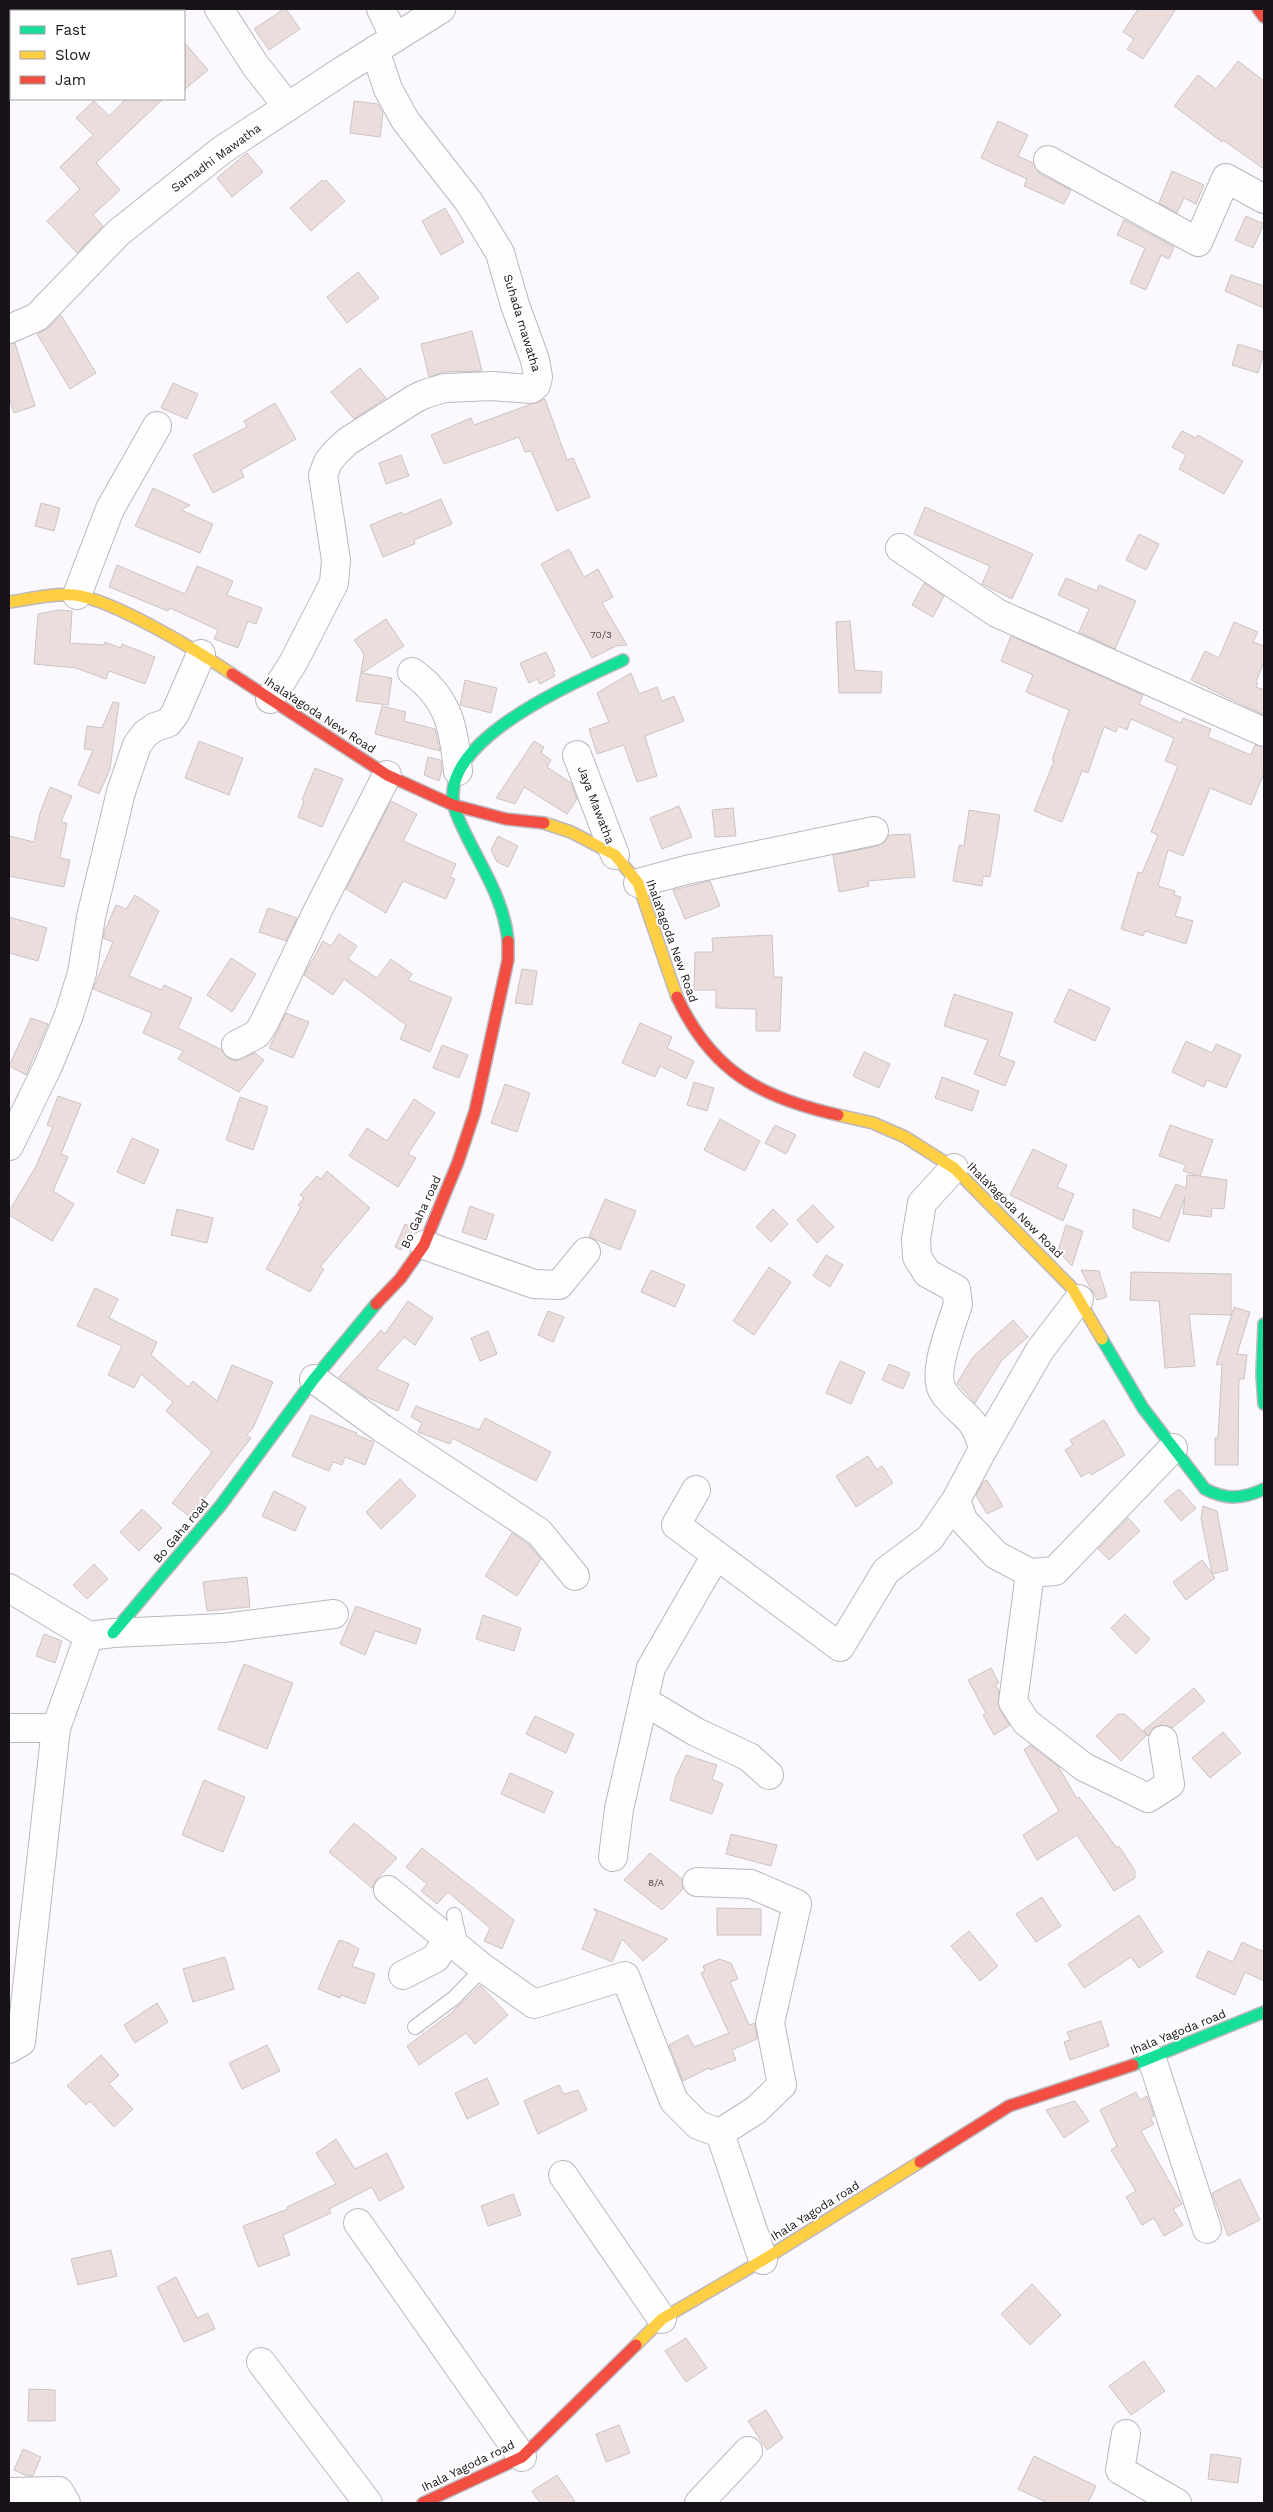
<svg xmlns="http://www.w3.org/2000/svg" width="1273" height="2512" viewBox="0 0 1273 2512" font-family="'Work Sans',sans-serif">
  <rect width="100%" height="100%" fill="#fbf9fd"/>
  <!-- building -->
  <g fill="#eadddc" stroke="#ccc4c5">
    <polygon points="284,9 286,9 300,29 269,50 254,29"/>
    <polygon points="1138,9 1176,9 1143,59 1127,49 1134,39 1123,32"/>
    <polygon points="184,42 208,70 184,90"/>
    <polygon points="1238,61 1264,81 1264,169 1223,140 1222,142 1174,106 1198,75 1216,89"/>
    <polygon points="126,99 163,99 96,163 120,190 93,215 103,226 77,253 47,221 80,189 60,167 93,135 76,118 94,101 109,116"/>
    <polygon points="354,101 378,104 383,113 380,137 350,133"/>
    <polygon points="998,121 1028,135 1018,156 1033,163 1040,174 1071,190 1064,204 1024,186 1027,179 981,158"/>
    <polygon points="247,153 263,172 232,197 217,178"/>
    <polygon points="1172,171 1204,185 1196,204 1184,198 1177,213 1159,203"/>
    <polygon points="322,180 323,182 326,180 345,201 311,231 290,208"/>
    <polygon points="445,208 464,242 441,255 422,221"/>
    <polygon points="1246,216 1264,224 1253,248 1235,240"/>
    <polygon points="1124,220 1174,247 1169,259 1161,255 1146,290 1130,283 1145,248 1117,235"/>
    <polygon points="358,272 379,298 347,323 327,297"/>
    <polygon points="1231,275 1264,286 1264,308 1225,291"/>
    <polygon points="61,315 96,373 70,389 37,334 48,328"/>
    <polygon points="472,331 482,371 444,372 429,377 421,344"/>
    <polygon points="15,343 35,406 14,413 9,398 9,344"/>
    <polygon points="1238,344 1264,352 1258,373 1232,365"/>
    <polygon points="360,368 386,398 354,419 331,392"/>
    <polygon points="173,383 198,394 187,419 161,408"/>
    <polygon points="545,399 567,460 573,458 590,497 557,511 531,451 525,452 519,437 444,464 431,435 471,418 474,425"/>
    <polygon points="275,403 296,439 241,470 244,477 213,493 193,455 247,427 244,421"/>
    <polygon points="1182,431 1196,438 1198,435 1243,461 1224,494 1179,469 1186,455 1172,447"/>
    <polygon points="401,455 409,476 386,484 379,463"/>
    <polygon points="153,488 190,505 181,510 213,524 200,553 135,526"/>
    <polygon points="441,499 452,524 414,540 415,544 383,557 370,525 402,512 403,515"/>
    <polygon points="41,503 60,508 54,531 35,526"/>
    <polygon points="925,507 1033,554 1012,599 982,584 990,566 914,534"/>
    <polygon points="1139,534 1159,544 1146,570 1126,560"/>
    <polygon points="569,549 584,577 598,569 613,597 602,603 627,645 616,646 592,658 541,564"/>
    <polygon points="117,565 185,594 197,566 233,581 227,595 262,608 256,624 248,621 238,648 214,639 218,630 170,608 168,611 109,587"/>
    <polygon points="1066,578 1097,591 1099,585 1136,601 1115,649 1079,632 1089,609 1058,595"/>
    <polygon points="924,583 944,596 933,617 912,605"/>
    <polygon points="59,610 72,611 70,643 104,645 105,642 121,648 122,644 155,657 145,684 109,671 106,679 76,668 34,664 38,614"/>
    <polygon points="386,619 404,646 362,673 392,678 388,705 356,701 364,654 354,640"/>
    <polygon points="850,621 855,670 882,672 881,693 839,693 836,622"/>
    <polygon points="1234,622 1258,632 1253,642 1264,646 1264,662 1256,682 1258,683 1256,687 1264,690 1264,715 1191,680 1205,651 1219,658"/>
    <polygon points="1011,636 1143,695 1139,704 1181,723 1183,718 1211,729 1208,737 1251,755 1255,745 1264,747 1264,773 1251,805 1210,788 1183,856 1168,850 1158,886 1175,891 1174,895 1181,897 1175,916 1193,921 1186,944 1145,931 1143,936 1121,929 1138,872 1142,873 1158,835 1151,832 1178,766 1165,761 1174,738 1131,719 1127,730 1118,726 1116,732 1104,727 1088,773 1082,771 1062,822 1034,811 1054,761 1052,760 1069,710 1026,692 1033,675 1001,661"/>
    <polygon points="546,652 555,671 553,672 555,676 540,684 537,679 529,683 520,663"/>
    <polygon points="631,673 639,694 657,687 662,701 674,696 684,721 645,736 657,776 637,782 624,745 597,754 589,729 609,722 597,693"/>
    <polygon points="465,680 497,688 491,713 460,705"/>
    <polygon points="113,702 119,703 110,769 99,794 78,785 93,750 84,749 87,726 102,728"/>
    <polygon points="382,706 406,712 404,721 435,729 440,751 375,734"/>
    <polygon points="199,741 243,758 229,795 185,778"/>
    <polygon points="534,741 544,747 541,753 551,760 547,767 571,783 577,799 567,814 524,787 515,804 496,798"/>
    <polygon points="428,757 441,760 442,770 439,781 424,775"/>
    <polygon points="315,768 343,779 322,827 298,817 304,801 302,800"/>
    <polygon points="50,787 72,796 61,822 67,823 60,858 70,860 64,887 9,876 9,836 34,842 40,813"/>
    <polygon points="391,801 417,814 403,841 456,864 450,877 455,879 446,899 403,881 386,913 346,889"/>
    <polygon points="679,806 692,837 662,849 650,818"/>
    <polygon points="733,808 736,836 715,837 712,810"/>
    <polygon points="969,810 1000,815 990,877 983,876 982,886 953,881 959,845 964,846"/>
    <polygon points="910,834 915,877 868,881 869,886 839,892 833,855 878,846 885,842 889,835"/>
    <polygon points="498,836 518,846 508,867 497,862 491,850"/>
    <polygon points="710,881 720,906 685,919 673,890"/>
    <polygon points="135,895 159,911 129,976 162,990 164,985 192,998 178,1028 222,1050 228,1058 236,1061 255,1053 264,1060 239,1092 178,1059 183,1051 143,1033 152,1013 93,989 113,942 103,938 105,930 116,905 126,909"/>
    <polygon points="268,908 297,918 286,941 259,932"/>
    <polygon points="9,917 47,928 38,961 9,953"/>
    <polygon points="339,934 357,946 348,959 377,978 391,959 412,974 408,980 452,998 430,1052 400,1039 406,1025 344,979 333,995 304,975 323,941 331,946"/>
    <polygon points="772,935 774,977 782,977 780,1031 756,1031 756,1009 716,1008 716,990 694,990 695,952 713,952 712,938"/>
    <polygon points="231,958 256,974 232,1012 207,995"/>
    <polygon points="522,969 537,971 532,1005 515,1003"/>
    <polygon points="1069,989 1110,1008 1095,1041 1054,1022"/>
    <polygon points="954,994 1013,1013 999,1056 1015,1062 1005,1086 974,1074 988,1040 944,1026"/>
    <polygon points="286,1013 309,1022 293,1058 269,1048"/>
    <polygon points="31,1018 48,1024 26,1075 9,1066"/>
    <polygon points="640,1023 672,1037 667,1048 694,1061 686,1079 660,1066 655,1077 622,1063"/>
    <polygon points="1186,1041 1212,1053 1216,1044 1241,1055 1226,1088 1207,1080 1204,1087 1172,1072"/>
    <polygon points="442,1045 468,1055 459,1078 433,1068"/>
    <polygon points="864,1052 890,1064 879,1088 853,1076"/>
    <polygon points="942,1077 979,1091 972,1111 935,1098"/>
    <polygon points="694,1082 714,1088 707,1111 687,1105"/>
    <polygon points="505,1084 530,1093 517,1132 491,1123"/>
    <polygon points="58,1096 81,1104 61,1154 68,1157 53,1191 74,1204 52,1241 9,1215 9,1211 35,1168 53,1127 47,1125"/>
    <polygon points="240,1097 268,1107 253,1150 226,1140"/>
    <polygon points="414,1099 435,1113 408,1154 416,1158 398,1187 349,1156 367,1128 387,1141"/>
    <polygon points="720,1119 760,1141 745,1171 704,1150"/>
    <polygon points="775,1125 796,1135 786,1154 765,1143"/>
    <polygon points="1170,1125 1213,1140 1200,1176 1227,1180 1224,1209 1212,1208 1211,1217 1183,1214 1185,1197 1169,1242 1133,1228 1133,1209 1160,1218 1176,1184 1186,1188 1187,1175 1199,1176 1183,1171 1186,1165 1159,1156"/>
    <polygon points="132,1138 159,1150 144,1184 117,1172"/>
    <polygon points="1033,1149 1067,1165 1057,1187 1074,1194 1063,1221 1010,1195"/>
    <polygon points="327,1171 370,1208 320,1267 324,1269 310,1292 266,1269 301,1207 298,1205 304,1198 300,1195 317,1176 321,1179"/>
    <polygon points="605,1199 636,1211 620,1250 589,1237"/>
    <polygon points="813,1205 834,1227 817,1243 797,1220"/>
    <polygon points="470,1206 494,1215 486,1240 462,1232"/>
    <polygon points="177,1209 213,1218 207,1243 171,1235"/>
    <polygon points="773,1209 788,1224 771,1242 756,1227"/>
    <polygon points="405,1224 414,1228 401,1250 395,1247"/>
    <polygon points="1066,1225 1083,1231 1072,1266 1058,1251"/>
    <polygon points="826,1255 843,1265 830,1287 813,1276"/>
    <polygon points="769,1267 791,1282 754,1335 733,1321"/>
    <polygon points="651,1270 685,1285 675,1307 641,1292"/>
    <polygon points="1081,1270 1099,1271 1107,1297 1097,1300"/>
    <polygon points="1131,1272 1231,1274 1231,1315 1189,1314 1195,1366 1165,1368 1159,1301 1130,1300"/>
    <polygon points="95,1288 118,1299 109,1318 157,1342 151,1355 188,1387 193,1381 217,1401 232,1365 273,1382 253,1428 247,1435 251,1438 190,1517 172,1503 212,1452 166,1411 173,1402 141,1374 134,1388 108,1375 122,1346 77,1326"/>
    <polygon points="408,1301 433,1318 415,1345 404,1337 376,1369 409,1384 398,1411 366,1397 339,1377 381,1330 385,1334"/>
    <polygon points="1234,1307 1250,1312 1237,1354 1247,1355 1244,1379 1239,1379 1238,1465 1215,1465 1215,1438 1218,1438 1222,1364 1216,1365"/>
    <polygon points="548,1311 564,1317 553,1342 538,1335"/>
    <polygon points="1013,1320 1028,1337 1002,1360 975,1403 957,1383 973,1357"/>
    <polygon points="488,1331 497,1354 480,1361 471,1338"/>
    <polygon points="840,1361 865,1372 851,1404 826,1393"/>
    <polygon points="889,1364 910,1373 903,1389 882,1380"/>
    <polygon points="416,1406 479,1430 485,1418 551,1452 536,1481 452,1438 450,1444 418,1432 422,1423 411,1417"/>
    <polygon points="311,1415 357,1433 356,1435 374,1442 365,1465 345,1457 342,1465 333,1462 329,1471 292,1456"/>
    <polygon points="1104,1420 1125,1455 1091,1475 1089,1472 1081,1477 1065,1450 1073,1445 1070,1440"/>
    <polygon points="868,1456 877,1470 882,1466 893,1483 856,1507 836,1476"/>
    <polygon points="400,1479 416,1496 381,1529 366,1512"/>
    <polygon points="987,1480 1003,1506 987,1514 976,1495 983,1482"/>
    <polygon points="1179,1489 1196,1508 1181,1521 1164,1501"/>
    <polygon points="274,1491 306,1507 295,1531 262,1516"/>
    <polygon points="1203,1506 1217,1511 1228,1570 1212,1574 1215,1578 1186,1600 1173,1582 1202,1560 1212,1573 1201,1519"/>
    <polygon points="142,1509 162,1528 139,1551 120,1532"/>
    <polygon points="1128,1518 1140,1531 1109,1560 1098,1549"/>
    <polygon points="512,1533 528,1544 541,1559 517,1596 485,1576"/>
    <polygon points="94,1564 108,1579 87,1599 73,1585"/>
    <polygon points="247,1577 250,1607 207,1611 203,1582"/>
    <polygon points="356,1606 421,1629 416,1644 375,1631 365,1655 340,1644"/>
    <polygon points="1125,1614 1150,1639 1136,1654 1111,1628"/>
    <polygon points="483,1615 521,1628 514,1651 476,1639"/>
    <polygon points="44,1634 62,1641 55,1663 36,1656"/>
    <polygon points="244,1664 293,1683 267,1749 218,1729"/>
    <polygon points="991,1668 999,1683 995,1685 999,1691 1000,1710 1010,1725 994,1735 983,1715 986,1713 968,1680"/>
    <polygon points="1194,1688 1205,1701 1172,1728 1160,1725 1153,1728 1148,1736 1144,1730"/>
    <polygon points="1118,1714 1125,1714 1147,1735 1121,1761 1096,1736"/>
    <polygon points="535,1716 574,1734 566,1753 526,1734"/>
    <polygon points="1223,1732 1241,1753 1210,1778 1192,1758"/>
    <polygon points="1030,1745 1058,1766 1077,1799 1079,1797 1117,1848 1119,1846 1135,1871 1135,1878 1114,1891 1077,1835 1037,1860 1023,1835 1059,1811 1024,1750"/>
    <polygon points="686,1755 717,1765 712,1779 723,1784 712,1814 670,1800 676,1776"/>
    <polygon points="510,1773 553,1792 544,1813 501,1794"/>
    <polygon points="204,1780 245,1797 223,1852 182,1835"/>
    <polygon points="354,1823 397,1858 376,1880 372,1888 329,1852"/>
    <polygon points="731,1834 777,1845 771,1866 726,1854"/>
    <polygon points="422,1848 514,1920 502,1949 484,1941 490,1928 448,1892 437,1904 421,1891 427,1884 406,1867"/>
    <polygon points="650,1853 682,1879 683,1889 662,1910 624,1880"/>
    <polygon points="1042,1897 1061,1926 1036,1942 1016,1914"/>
    <polygon points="717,1908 761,1909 761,1935 717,1935"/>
    <polygon points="593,1909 597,1910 668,1939 643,1961 622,1939 612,1962 582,1949 597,1912"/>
    <polygon points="1139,1915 1163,1952 1139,1968 1131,1957 1084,1988 1068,1964"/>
    <polygon points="969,1931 998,1966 980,1981 951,1946"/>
    <polygon points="339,1940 349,1943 359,1949 352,1966 375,1974 365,2004 341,1995 340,1998 318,1989"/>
    <polygon points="1242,1942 1264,1952 1264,1981 1245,1972 1235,1995 1196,1977 1208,1951 1233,1962"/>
    <polygon points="225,1957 234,1989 193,2002 183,1969"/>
    <polygon points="719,1959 731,1963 738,1979 730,1982 749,2025 755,2023 757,2039 732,2050 736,2060 710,2070 709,2068 683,2081 669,2045 688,2035 694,2047 729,2033 701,1973 705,1971 703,1966"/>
    <polygon points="480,1985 508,2015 475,2044 466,2033 419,2065 407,2046 450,2014"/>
    <polygon points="157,2003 168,2022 135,2043 124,2025"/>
    <polygon points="1101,2021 1109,2046 1070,2060 1064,2042 1070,2040 1067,2032"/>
    <polygon points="267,2045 280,2071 242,2089 229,2063"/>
    <polygon points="101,2055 119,2075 109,2084 133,2109 114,2127 90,2101 86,2105 67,2086"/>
    <polygon points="487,2078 499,2104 467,2119 455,2093"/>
    <polygon points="559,2085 564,2094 578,2090 587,2110 538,2134 524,2101"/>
    <polygon points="1136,2092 1140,2100 1147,2096 1154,2116 1150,2118 1154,2124 1141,2131 1182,2204 1173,2209 1183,2225 1164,2236 1154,2218 1142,2225 1126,2197 1136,2191 1111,2150 1117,2146 1100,2110"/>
    <polygon points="1075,2101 1089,2121 1064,2138 1046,2110"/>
    <polygon points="336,2139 355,2169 387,2153 404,2188 379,2201 372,2187 329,2209 331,2213 283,2235 290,2255 258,2267 243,2226 288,2209 287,2207 336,2184 316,2153"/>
    <polygon points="1240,2179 1260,2220 1228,2236 1212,2193"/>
    <polygon points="513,2194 521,2215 488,2226 481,2206"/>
    <polygon points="111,2250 117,2276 78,2285 71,2259"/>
    <polygon points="176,2277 197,2318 208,2313 215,2329 184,2342 157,2287"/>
    <polygon points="1032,2284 1061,2315 1030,2345 1001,2314"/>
    <polygon points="686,2338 707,2368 686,2382 665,2351"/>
    <polygon points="1144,2361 1165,2391 1131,2415 1109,2386"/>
    <polygon points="29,2389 55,2390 55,2421 28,2421"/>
    <polygon points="766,2410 783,2438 767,2450 748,2421"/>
    <polygon points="619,2425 630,2453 606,2462 596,2434"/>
    <polygon points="23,2449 41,2457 33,2476 27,2476 14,2470"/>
    <polygon points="1211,2454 1241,2458 1238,2483 1208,2479"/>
    <polygon points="1034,2456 1096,2486 1088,2503 1048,2503 1018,2489"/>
    <polygon points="557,2475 576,2503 540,2503 532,2491"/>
  </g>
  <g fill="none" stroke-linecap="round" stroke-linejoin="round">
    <defs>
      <g id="lane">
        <polyline points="454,1915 461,1947"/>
        <polyline points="415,2027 454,1998 483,1968"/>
      </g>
      <g id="street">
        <polyline points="219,9 255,65 288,107"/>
        <polyline points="381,9 395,38"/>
        <polyline points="1048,160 1198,242 1226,178 1264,199"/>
        <polyline points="9,329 37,317 118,233 222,150 342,71 441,9"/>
        <polyline points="900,548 997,613 1264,732"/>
        <polyline points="77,595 110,509 157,426"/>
        <path d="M412 672C449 698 454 729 458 771"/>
        <polyline points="270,699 293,663 334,583 336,560 323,475 328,462 336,452 348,441 416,398 425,394 445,388 492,386 531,389 536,385 538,377 535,360 515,305 500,253 469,202 405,120 388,89 375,50"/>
        <polyline points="577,755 615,855"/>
        <polyline points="638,883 686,870 874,831"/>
        <polyline points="236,1045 257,1034 264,1023 318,910 387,775"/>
        <polyline points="9,1146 48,1066 69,1015 82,973 91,917 121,792 137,745 145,734 155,727 168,723 175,714 201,654"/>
        <path d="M954 1168 922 1203 916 1239 917 1257 927 1273 956 1289 958 1304C952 1325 930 1375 944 1393 963 1419 974 1413 983 1449"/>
        <polyline points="424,1245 534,1284 559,1285 586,1252"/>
        <polyline points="314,1379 382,1428 539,1532 575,1576"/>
        <polyline points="696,1490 676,1525 840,1647 886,1571 930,1538 956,1500 983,1449 1040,1350 1079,1299"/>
        <polyline points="956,1500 963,1520 996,1555 1030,1573 1055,1571 1173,1448"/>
        <polyline points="1030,1573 1013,1702 1026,1722 1084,1767 1148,1798 1170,1784 1163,1740"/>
        <polyline points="9,1588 89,1636 113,1633 224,1628 334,1614"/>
        <polyline points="644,1701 696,1732 749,1757 769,1775"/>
        <polyline points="9,1728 56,1728"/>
        <polyline points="613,1857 619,1809 651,1668 716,1555"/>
        <polyline points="697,1882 751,1884 797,1904 770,2023 782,2085 756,2110 720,2133"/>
        <polyline points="388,1890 483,1968 534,2004 625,1976 674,2101 698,2125 720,2133 763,2260"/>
        <polyline points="403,1975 436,1958 447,1938"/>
        <polyline points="9,2049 21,2042 56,1728 89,1636"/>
        <polyline points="1152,2059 1207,2229"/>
        <polyline points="563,2175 662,2319"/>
        <polyline points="358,2223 522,2457"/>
        <polyline points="261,2362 368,2503"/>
        <polyline points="1126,2434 1120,2470 1177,2503"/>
        <polyline points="9,2492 59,2491 66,2503"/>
        <polyline points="699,2503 748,2451"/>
      </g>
      <g id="fast">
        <path d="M508 941C504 895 474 857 457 815 426 744 575 683 623 660"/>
        <polyline points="1264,1324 1262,1374 1264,1404"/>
        <path d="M1102 1339 1143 1408 1205 1489C1226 1500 1243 1499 1264 1489"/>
        <polyline points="113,1633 221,1505 314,1379 376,1304"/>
        <polyline points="1133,2065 1264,2012"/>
      </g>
      <g id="slow">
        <path d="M9 602C30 599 53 593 74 595 112 599 198 651 232 674"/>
        <polyline points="544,823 571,832 615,855 638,883 677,997"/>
        <polyline points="838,1115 873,1123 905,1137 954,1168 1072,1288 1102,1339"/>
        <polyline points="636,2345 662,2319 763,2260 920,2162"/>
      </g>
      <g id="jam">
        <polyline points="1258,9 1264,17"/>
        <polyline points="232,674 387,775 453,805 506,819 544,823"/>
        <path d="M677 997C712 1072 760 1097 838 1115"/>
        <polyline points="376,1304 400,1279 424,1245 458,1162 475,1111 508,960 508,941"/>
        <polyline points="920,2162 1009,2106 1133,2065"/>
        <polyline points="423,2503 522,2457 636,2345"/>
      </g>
    </defs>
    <!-- lane casing -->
    <use href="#lane" stroke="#bcb7be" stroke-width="16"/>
    <!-- street casing -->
    <use href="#street" stroke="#bcb7be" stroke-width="30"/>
    <!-- fast casing -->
    <use href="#fast" stroke="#bcb7be" stroke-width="14"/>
    <!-- slow casing -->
    <use href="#slow" stroke="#bcb7be" stroke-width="14"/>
    <!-- jam casing -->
    <use href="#jam" stroke="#bcb7be" stroke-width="14"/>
    <!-- lane -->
    <use href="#lane" stroke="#fefeff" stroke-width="14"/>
    <!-- street -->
    <use href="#street" stroke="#fefeff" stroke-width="28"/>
    <!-- fast -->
    <use href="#fast" stroke="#16e098" stroke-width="11"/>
    <!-- slow -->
    <use href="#slow" stroke="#ffcf43" stroke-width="11"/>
    <!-- jam -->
    <use href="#jam" stroke="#f24e42" stroke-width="11"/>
  </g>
  <g text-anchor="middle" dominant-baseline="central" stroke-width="4" stroke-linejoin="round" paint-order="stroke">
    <!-- number labels -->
    <g font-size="10" fill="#4d454b">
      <text x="601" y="634">70/3</text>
      <text x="656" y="1882">8/A</text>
    </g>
    <!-- street labels -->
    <g font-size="12" fill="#19121b" stroke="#fff">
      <text transform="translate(216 158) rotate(-36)">Samadhi Mawatha</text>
      <text transform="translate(522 323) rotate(73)">Suhada mawatha</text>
      <text transform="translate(320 715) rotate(33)">IhalaYagoda New Road</text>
      <text transform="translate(596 805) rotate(69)">Jaya Mawatha</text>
      <text transform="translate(672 941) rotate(70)">IhalaYagoda New Road</text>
      <text transform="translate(1015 1210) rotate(45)">IhalaYagoda New Road</text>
      <text transform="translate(421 1212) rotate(-65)">Bo Gaha road</text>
      <text transform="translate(181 1531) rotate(-50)">Bo Gaha road</text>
      <text transform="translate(1178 2032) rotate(-22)">Ihala Yagoda road</text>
      <text transform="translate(815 2211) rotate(-32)">Ihala Yagoda road</text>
      <text transform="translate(468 2466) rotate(-26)">Ihala Yagoda road</text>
    </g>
  </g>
  <!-- border -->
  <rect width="1273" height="2512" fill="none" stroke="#19121b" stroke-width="20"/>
  <!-- legend -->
  <rect x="10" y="10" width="175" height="90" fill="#ffffff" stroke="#a3a0a4"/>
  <rect x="20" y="26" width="25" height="8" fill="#16e098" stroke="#a3a0a4"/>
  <text x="55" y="35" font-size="15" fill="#19121b">Fast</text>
  <rect x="20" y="51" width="25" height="8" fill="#ffcf43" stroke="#a3a0a4"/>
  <text x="55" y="60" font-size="15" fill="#19121b">Slow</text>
  <rect x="20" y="76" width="25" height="8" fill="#f24e42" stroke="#a3a0a4"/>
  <text x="55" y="85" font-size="15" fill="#19121b">Jam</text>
</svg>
